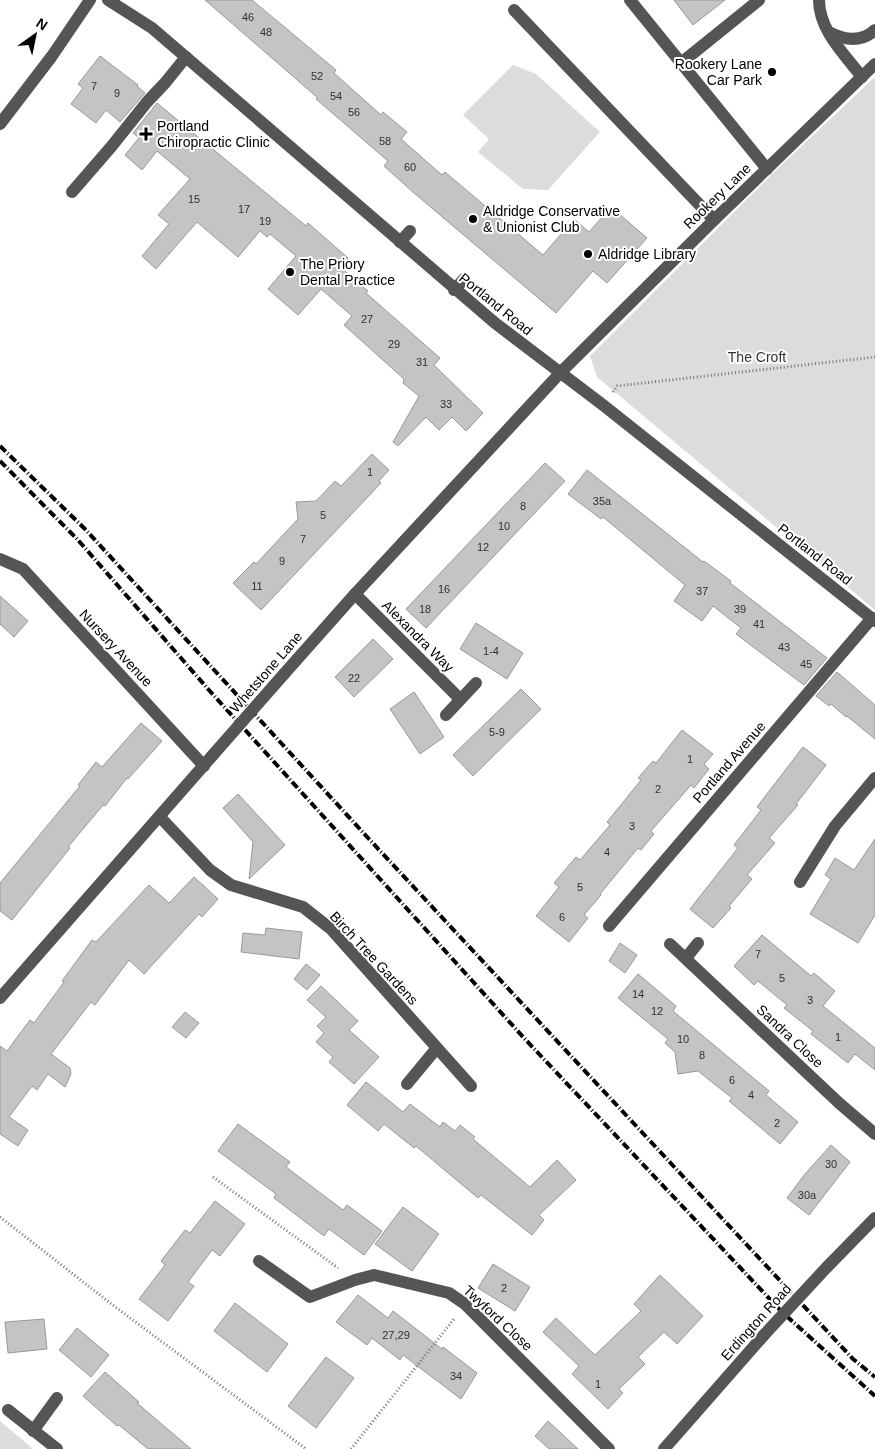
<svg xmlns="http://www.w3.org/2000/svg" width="875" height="1449" viewBox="0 0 875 1449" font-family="Helvetica,sans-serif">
  <rect width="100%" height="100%" fill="#fff"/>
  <!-- green -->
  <g fill="#dcdcdc">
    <polygon points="513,65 536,74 600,132 548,190 523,189 478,152 489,139 463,115"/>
    <polygon points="875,77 875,610 597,377 590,356 776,170"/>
    <polygon points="0,1421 33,1449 0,1449"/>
  </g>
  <!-- building -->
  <g fill="#c4c4c4" stroke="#999">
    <polygon points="205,0 252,0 336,70 334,73 381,115 383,112 407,132 401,139 442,175 445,172 543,255 574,219 589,232 611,207 647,238 607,283 593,271 556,313 414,193 384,166 388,161 316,99 318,98"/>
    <polygon points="674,0 725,0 693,25"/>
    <polygon points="100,56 138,85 137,86 145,93 120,122 106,110 96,123 71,104 83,88 78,84"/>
    <polygon points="157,103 306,226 308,223 348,258 340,267 368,291 366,293 440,358 434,365 483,413 466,431 452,417 439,430 426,417 398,446 393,442 419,396 403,383 404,379 344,325 352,316 321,289 298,315 268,289 296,256 270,234 267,237 260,231 238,257 197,222 156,269 142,256 169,224 158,215 190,179 157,151 142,170 125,155 139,138 133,133"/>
    <polygon points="372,454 389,470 379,481 381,483 261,610 233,583 254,562 256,564 298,519 296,502 316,501 335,481 341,486"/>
    <polygon points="545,463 565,481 426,628 406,609"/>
    <polygon points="587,470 703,562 704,561 731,581 730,583 827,658 804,685 736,634 741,628 713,606 702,621 674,601 685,585 603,517 601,519 568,494"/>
    <polygon points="0,596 28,621 14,637 0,624"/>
    <polygon points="476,623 523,653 507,679 460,649"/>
    <polygon points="373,639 393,659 354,697 335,677"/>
    <polygon points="837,672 875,705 875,739 847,716 846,717 831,704 829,706 816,696"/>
    <polygon points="521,689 541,709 473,776 453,755"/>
    <polygon points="414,692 444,737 420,754 390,709"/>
    <polygon points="141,723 162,741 128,779 127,778 105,806 103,805 68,847 70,848 12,920 0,911 0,883 80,786 78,785 96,762 102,767"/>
    <polygon points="682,730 713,754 704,764 709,769 694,788 691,785 651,831 654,834 641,850 638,848 600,894 601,895 584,915 588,918 569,942 536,916 559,887 554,883 576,857 580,860 610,825 607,822 641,780 638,778 653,761 656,763"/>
    <polygon points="803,747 826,765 796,804 798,805 769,838 775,843 747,875 752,879 729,906 731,908 713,928 690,909 738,848 734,845 761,810 757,807"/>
    <polygon points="238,794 285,845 249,879 253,842 223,808"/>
    <polygon points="875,839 875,915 858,943 810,914 831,879 825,875 835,858 854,870"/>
    <polygon points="194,877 218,899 202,917 199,914 144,974 129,960 95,1005 91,1002 51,1054 70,1068 71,1074 65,1087 48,1074 37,1090 32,1086 9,1117 28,1130 18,1146 0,1134 0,1046 7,1051 30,1020 34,1023 64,982 62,981 92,940 96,942 149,885 169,903"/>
    <polygon points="266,928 302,932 299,959 241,952 243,933 265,935"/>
    <polygon points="762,935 811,976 814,973 835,991 823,1006 875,1048 875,1070 855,1054 848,1063 811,1034 813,1031 784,1008 787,1005 758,981 754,985 734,966"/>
    <polygon points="620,943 637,955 625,973 609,961"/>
    <polygon points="306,964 320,975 307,990 294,979"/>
    <polygon points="638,974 676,1006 673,1011 769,1091 766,1095 798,1122 780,1144 729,1101 732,1098 698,1071 678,1074 675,1052 665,1043 668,1039 618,998"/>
    <polygon points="321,986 358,1021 349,1030 379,1057 354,1084 329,1062 333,1057 316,1042 324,1033 317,1026 326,1017 307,1000"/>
    <polygon points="185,1012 199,1023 186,1038 172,1027"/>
    <polygon points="366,1082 403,1112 410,1104 440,1127 443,1122 455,1131 460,1125 475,1137 473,1139 530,1187 557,1160 576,1180 539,1215 544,1220 532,1235 481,1195 478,1198 416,1146 414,1148 384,1124 378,1131 347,1105"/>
    <polygon points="238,1124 290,1162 286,1167 343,1210 347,1205 382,1231 364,1255 329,1229 324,1236 274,1198 276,1194 218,1151"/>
    <polygon points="831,1145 850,1162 809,1215 787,1198 805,1174"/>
    <polygon points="215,1201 245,1224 220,1256 212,1250 188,1282 194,1286 168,1321 139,1299 165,1265 161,1261 185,1230 190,1233"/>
    <polygon points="403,1207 439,1234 412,1271 375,1244"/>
    <polygon points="493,1264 530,1287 515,1311 478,1288"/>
    <polygon points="660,1275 703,1316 677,1344 664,1332 638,1357 645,1364 619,1389 623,1393 608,1409 572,1374 579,1366 543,1332 556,1318 595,1355 641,1311 634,1304"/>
    <polygon points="358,1295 388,1318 393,1311 442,1349 443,1347 477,1373 461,1399 403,1355 400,1360 372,1338 367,1345 336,1322"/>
    <polygon points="235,1303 288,1344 267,1372 214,1331"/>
    <polygon points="44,1319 47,1349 8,1353 5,1322"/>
    <polygon points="77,1328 109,1355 91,1377 59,1350"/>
    <polygon points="326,1357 354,1378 316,1428 288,1406"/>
    <polygon points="105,1372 139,1402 137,1403 191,1449 148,1449 119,1425 117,1426 83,1396"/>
    <polygon points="548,1421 578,1449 549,1449 535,1436"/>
  </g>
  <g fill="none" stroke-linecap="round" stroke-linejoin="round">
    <!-- path -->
    <g stroke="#777" stroke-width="3" stroke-dasharray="1 2.5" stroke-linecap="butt">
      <polyline points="613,392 617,386 875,357"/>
      <polyline points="213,1177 338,1268"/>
      <polyline points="0,1217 114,1306 306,1449"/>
      <polyline points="351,1449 454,1319"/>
    </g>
    <!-- minor -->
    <g stroke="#555" stroke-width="12">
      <polyline points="108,0 152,28 495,323 603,405 875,621"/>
      <polyline points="630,0 767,169"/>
      <path d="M819 0C819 30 844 54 862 77"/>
      <polyline points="514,10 714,220"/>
      <path d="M829 32C844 40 861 43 875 30"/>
      <polyline points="681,63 759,0"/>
      <polyline points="0,124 52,56 90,0"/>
      <polyline points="72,192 111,147 147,102 165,83 186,57"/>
      <polyline points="400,242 410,231"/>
      <polyline points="454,290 464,279"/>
      <polyline points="0,559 23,569 204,766"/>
      <polyline points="355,594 460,699"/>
      <polyline points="284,674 355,594 561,372 714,220 875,64"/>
      <polyline points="446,715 476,683"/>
      <polyline points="160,817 210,870 231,885 303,907 331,929 471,1086"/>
      <polyline points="800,882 835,826 875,778"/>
      <polyline points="609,926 872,618"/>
      <polyline points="670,944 839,1103 875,1134"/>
      <polyline points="686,958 698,943"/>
      <polyline points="0,998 212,756"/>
      <polyline points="407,1084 436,1049"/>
      <polyline points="259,1261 310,1297 355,1280 374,1275 449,1293 465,1304 609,1449"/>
      <polyline points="827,1267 875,1218"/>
      <polyline points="8,1410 57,1449"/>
      <polyline points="33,1431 57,1398"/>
      <polyline points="664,1449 764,1335"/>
    </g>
    <!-- rail -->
    <g stroke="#000" stroke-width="4" stroke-dasharray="8 2.5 1 2.5" stroke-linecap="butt">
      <polyline points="0,446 85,529 369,839 853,1359 875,1377"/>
      <polyline points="0,461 78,540 208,689 524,1038 781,1311 875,1396"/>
    </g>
    <!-- minor-bridge -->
    <g stroke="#555" stroke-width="12">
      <polyline points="212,756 284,674"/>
      <polyline points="764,1335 827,1267"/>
    </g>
  </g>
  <!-- markers -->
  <g fill="#000" stroke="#fff" stroke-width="2">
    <circle cx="772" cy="72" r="5"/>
    <path d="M143.5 126.5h5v5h5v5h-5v5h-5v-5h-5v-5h5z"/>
    <circle cx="473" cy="219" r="5"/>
    <circle cx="588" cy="254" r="5"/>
    <circle cx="290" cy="272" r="5"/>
  </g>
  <g text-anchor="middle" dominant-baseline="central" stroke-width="4" stroke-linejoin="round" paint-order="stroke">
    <!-- number labels -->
    <g font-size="11" fill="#313131">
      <text x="248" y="17">46</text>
      <text x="266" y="32">48</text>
      <text x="317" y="76">52</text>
      <text x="94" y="86">7</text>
      <text x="117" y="93">9</text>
      <text x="336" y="96">54</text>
      <text x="354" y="112">56</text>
      <text x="385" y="141">58</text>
      <text x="410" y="167">60</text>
      <text x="194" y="199">15</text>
      <text x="244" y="209">17</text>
      <text x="265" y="221">19</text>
      <text x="367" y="319">27</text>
      <text x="394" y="344">29</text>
      <text x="422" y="362">31</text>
      <text x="446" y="404">33</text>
      <text x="370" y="472">1</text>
      <text x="602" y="501">35a</text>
      <text x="523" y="506">8</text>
      <text x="323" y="515">5</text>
      <text x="504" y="526">10</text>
      <text x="303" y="539">7</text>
      <text x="483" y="547">12</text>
      <text x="282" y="561">9</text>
      <text x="257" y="586">11</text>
      <text x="444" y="589">16</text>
      <text x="702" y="591">37</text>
      <text x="425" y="609">18</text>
      <text x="740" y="609">39</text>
      <text x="759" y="624">41</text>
      <text x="784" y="647">43</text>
      <text x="491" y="651">1-4</text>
      <text x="806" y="664">45</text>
      <text x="354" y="678">22</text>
      <text x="497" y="732">5-9</text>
      <text x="690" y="759">1</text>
      <text x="658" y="789">2</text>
      <text x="632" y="826">3</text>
      <text x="607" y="852">4</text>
      <text x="580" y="887">5</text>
      <text x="562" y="917">6</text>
      <text x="758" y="954">7</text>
      <text x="782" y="978">5</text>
      <text x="638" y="994">14</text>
      <text x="810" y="1000">3</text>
      <text x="657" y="1011">12</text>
      <text x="838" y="1037">1</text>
      <text x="683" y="1039">10</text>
      <text x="702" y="1055">8</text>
      <text x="732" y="1080">6</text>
      <text x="751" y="1095">4</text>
      <text x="777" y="1123">2</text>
      <text x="831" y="1164">30</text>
      <text x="807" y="1195">30a</text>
      <text x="504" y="1288">2</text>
      <text x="396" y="1335">27,29</text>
      <text x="456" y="1376">34</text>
      <text x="598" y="1384">1</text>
    </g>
    <!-- poi labels -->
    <g font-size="14" fill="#000" stroke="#fff" text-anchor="start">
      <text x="762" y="64" text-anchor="end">Rookery Lane<tspan x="762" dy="16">Car Park</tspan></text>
      <text x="157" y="126">Portland<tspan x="157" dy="16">Chiropractic Clinic</tspan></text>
      <text x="483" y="211">Aldridge Conservative<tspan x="483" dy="16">&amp; Unionist Club</tspan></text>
      <text x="598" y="254">Aldridge Library</text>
      <text x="300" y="264">The Priory<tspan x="300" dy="16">Dental Practice</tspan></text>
    </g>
    <!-- street labels -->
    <g font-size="14" fill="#000" stroke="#fff">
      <text transform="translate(717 196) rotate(-44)">Rookery Lane</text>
      <text transform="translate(496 304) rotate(39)">Portland Road</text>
      <text transform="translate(815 554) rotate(38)">Portland Road</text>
      <text transform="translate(418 636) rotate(45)">Alexandra Way</text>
      <text transform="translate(116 648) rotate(47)">Nursery Avenue</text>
      <text transform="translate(266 672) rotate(-49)">Whetstone Lane</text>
      <text transform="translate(729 762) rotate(-49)">Portland Avenue</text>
      <text transform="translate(374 958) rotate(47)">Birch Tree Gardens</text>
      <text transform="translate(790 1036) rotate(43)">Sandra Close</text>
      <text transform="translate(498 1318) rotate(43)">Twyford Close</text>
      <text transform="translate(756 1322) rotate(-48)">Erdington Road</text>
    </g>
    <!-- park labels -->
    <g font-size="14" fill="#333" stroke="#fff">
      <text x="757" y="357">The Croft</text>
    </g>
  </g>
  <!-- north arrow -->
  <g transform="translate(35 35) rotate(33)" stroke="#ffffff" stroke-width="4" paint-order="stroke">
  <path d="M0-4L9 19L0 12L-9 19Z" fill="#000000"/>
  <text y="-8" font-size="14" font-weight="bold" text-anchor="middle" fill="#000000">N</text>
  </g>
</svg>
